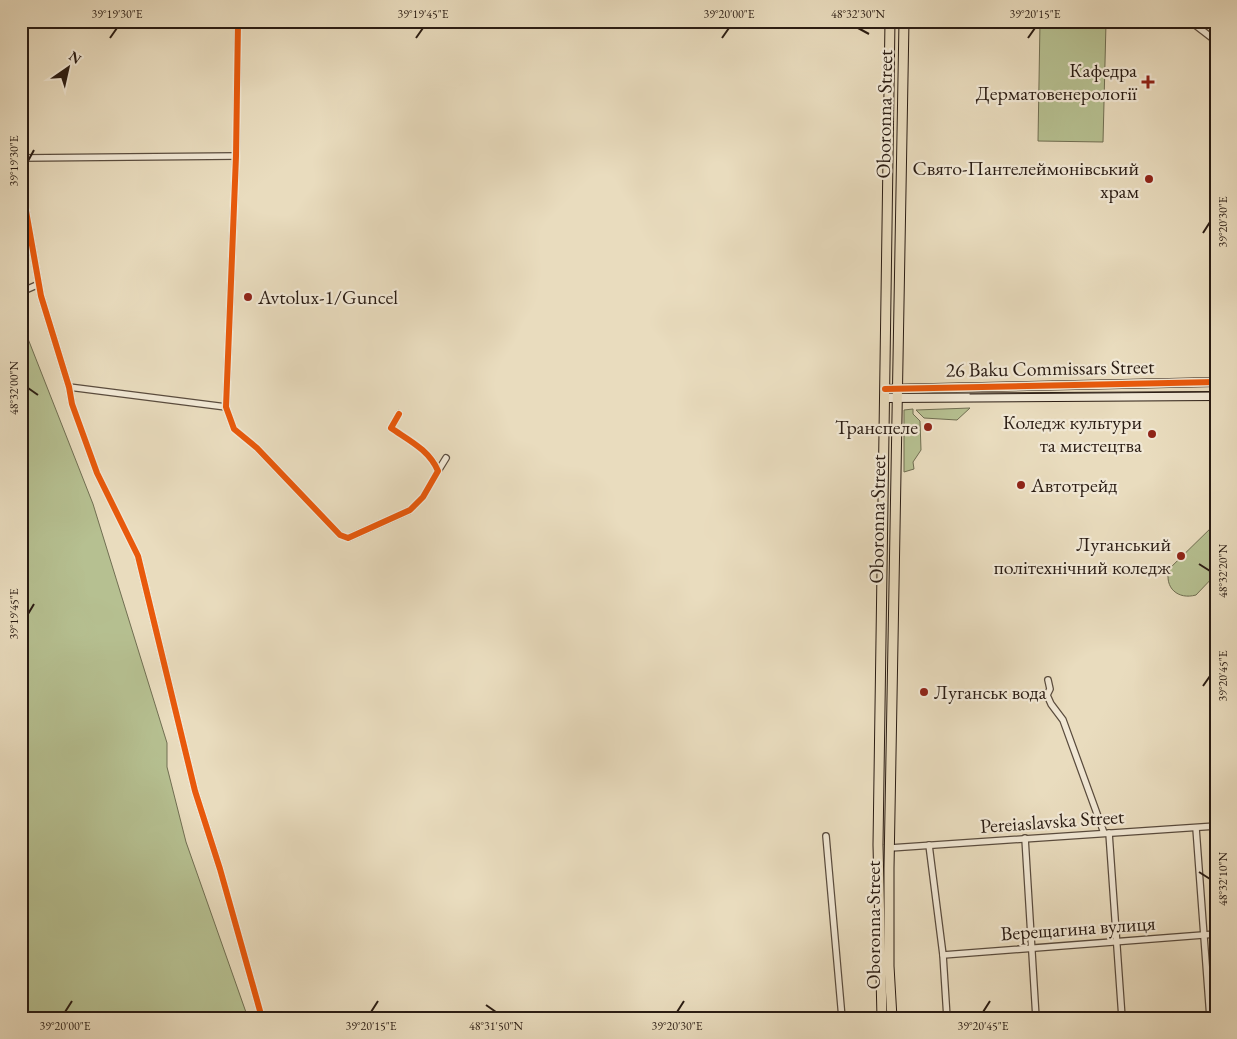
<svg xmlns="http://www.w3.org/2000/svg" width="1237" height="1039" viewBox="0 0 1237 1039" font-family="'EB Garamond',serif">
  <rect width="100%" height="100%" fill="#e9dcbe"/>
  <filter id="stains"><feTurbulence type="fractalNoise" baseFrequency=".004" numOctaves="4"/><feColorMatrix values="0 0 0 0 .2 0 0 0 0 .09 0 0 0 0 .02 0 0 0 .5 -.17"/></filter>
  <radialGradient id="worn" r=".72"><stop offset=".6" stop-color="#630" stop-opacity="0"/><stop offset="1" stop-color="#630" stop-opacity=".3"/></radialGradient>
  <!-- green -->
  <g fill="#b6c091" stroke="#706e52">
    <polygon points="1040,22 1106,23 1103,142 1038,141"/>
    <polygon points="21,321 93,504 167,743 167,767 186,842 248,1018 21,1018"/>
    <polygon points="970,408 957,420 924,418 916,410"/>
    <polygon points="913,409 913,414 920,421 921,450 913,462 914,469 904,472 904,410"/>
    <path d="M1216 523V574L1196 595C1178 600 1164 588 1169 569Z"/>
  </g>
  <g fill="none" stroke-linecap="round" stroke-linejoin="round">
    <defs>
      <g id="street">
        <path d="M238 21 236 156 226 407 234 429 257 448 340 535 348 538 410 510 423 497 438 471C429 450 410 441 391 428L399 414"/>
        <polyline points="1190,21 1216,41"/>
        <polyline points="21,158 236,156"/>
        <polyline points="21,203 26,211 41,296 69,387 72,404 97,473 138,556 195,791 220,869 262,1018"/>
        <polyline points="21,292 39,284"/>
        <polyline points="69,387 226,407"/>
        <polyline points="438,471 446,458"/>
        <polyline points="1048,680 1050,689 1047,695 1051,704 1063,720 1104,833"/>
        <polyline points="1196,828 1210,1018"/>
        <polyline points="1109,833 1122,1018"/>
        <polyline points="826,836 842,1018"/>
        <polyline points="1025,838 1036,1018"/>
        <polyline points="929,845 943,955 947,1018"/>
        <polyline points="890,848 1216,826"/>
        <polyline points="943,955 1216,934"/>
      </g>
      <g id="secondary">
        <polyline points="885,389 1216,382"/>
        <polyline points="885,398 1216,396"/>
      </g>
      <g id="primary">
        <polyline points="882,1018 878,845 890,21"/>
        <polyline points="892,1018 889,966 889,868 904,21"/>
      </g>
    </defs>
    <!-- street casing -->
    <use href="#street" stroke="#5a4c3e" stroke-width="8"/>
    <!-- secondary casing -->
    <use href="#secondary" stroke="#2a1c13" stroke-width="10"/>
    <!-- primary casing -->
    <use href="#primary" stroke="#2a1c13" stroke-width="11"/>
    <!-- street -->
    <use href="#street" stroke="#f1e8d5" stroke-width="5.5"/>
    <!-- secondary -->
    <use href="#secondary" stroke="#f1e8d5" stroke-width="8"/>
    <!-- primary -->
    <use href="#primary" stroke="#e9dcbe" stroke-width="9"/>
    <!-- tram -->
    <polyline stroke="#2a1c13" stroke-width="1" points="970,394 1216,392"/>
    <defs>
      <g id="cycleway">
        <path d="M238 21 236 156 226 407 234 429 257 448 340 535 348 538 410 510 423 497 438 471C429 450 410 441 391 428L399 414"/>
        <polyline points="21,203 26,211 41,296 69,387 72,404 97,473 138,556 195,791 220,869 262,1018"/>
        <polyline points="885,389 1216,382"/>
      </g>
    </defs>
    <!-- cycleway casing -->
    <use href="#cycleway" stroke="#f1e8d5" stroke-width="9"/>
    <!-- cycleway -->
    <use href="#cycleway" stroke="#e8590c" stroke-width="6"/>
  </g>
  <!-- ticks -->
  <path fill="none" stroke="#2a1c13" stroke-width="2" d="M858 28 869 34M110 38 117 28M416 38 423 28M722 38 729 28M1028 38 1035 28M28 161 34 150M1203 233 1210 222M28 388 38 395M1199 564 1210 571M28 614 34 604M1203 686 1210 676M1199 872 1210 879M486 1005 496 1012M65 1012 72 1001M371 1012 378 1001M677 1012 684 1001M983 1012 990 1001"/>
  <!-- markers -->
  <g fill="#8f2418" stroke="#f1e8d5" stroke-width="2">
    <path d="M1145.5 74.5h5v5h5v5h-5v5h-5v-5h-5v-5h5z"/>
    <circle cx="1149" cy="179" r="5"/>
    <circle cx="248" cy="297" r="5"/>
    <circle cx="928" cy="427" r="5"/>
    <circle cx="1152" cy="434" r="5"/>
    <circle cx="1021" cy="485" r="5"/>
    <circle cx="1181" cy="556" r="5"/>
    <circle cx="924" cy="692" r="5"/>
  </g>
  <g text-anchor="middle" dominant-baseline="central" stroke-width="4.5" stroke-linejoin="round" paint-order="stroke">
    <!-- poi labels -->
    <g font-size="20" fill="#2a1c13" stroke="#f1e8d5" text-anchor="end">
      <text x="1137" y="70">Кафедра<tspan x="1137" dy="23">Дерматовенерології</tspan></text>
      <text x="1139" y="168">Свято-Пантелеймонівський<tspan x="1139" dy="23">храм</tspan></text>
      <text x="258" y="297" text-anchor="start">Avtolux-1/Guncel</text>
      <text x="1142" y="422">Коледж культури<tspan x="1142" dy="23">та мистецтва</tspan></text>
      <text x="918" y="427">Транспеле</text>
      <text x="1031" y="485" text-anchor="start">Автотрейд</text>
      <text x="1171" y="544">Луганський<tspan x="1171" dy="23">політехнічний коледж</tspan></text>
      <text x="934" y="692" text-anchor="start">Луганськ вода</text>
    </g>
    <!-- street labels -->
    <g font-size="20" fill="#2a1c13" stroke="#f1e8d5">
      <text transform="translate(884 114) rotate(-89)">Oboronna Street</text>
      <text transform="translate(1050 368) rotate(-1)">26 Baku Commissars Street</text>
      <text transform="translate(877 519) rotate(-89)">Oboronna Street</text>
      <text transform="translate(1052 821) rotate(-4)">Pereiaslavska Street</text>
      <text transform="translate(873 925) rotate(-90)">Oboronna Street</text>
      <text transform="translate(1078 928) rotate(-4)">Верещагина вулиця</text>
    </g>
  </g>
  <!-- margin -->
  <rect width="1237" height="1039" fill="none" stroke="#e9dcbe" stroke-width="55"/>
  <!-- north arrow -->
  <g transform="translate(68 68) rotate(34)" stroke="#f1e8d5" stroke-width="4" paint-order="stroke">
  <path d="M0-4L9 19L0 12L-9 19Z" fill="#2a1c13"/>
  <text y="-8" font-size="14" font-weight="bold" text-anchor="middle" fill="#2a1c13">N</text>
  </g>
  <rect x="28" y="28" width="1182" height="984" fill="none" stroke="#2a1c13" stroke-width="2"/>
  <g font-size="12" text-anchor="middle" fill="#2a1c13">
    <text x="117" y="18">39°19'30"E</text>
    <text x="423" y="18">39°19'45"E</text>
    <text x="729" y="18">39°20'00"E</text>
    <text x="858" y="18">48°32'30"N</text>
    <text x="1035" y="18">39°20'15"E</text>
    <text transform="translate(14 161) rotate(-90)" y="4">39°19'30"E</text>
    <text transform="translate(1223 222) rotate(-90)" y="4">39°20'30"E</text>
    <text transform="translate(14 388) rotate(-90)" y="4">48°32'00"N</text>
    <text transform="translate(1223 571) rotate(-90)" y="4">48°32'20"N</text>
    <text transform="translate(14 614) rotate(-90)" y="4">39°19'45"E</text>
    <text transform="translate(1223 676) rotate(-90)" y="4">39°20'45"E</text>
    <text transform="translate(1223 879) rotate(-90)" y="4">48°32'10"N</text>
    <text x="65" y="1030">39°20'00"E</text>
    <text x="371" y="1030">39°20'15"E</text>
    <text x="496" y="1030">48°31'50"N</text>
    <text x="677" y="1030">39°20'30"E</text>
    <text x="983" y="1030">39°20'45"E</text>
  </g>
  <rect width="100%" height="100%" filter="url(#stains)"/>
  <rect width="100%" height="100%" fill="url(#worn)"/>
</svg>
